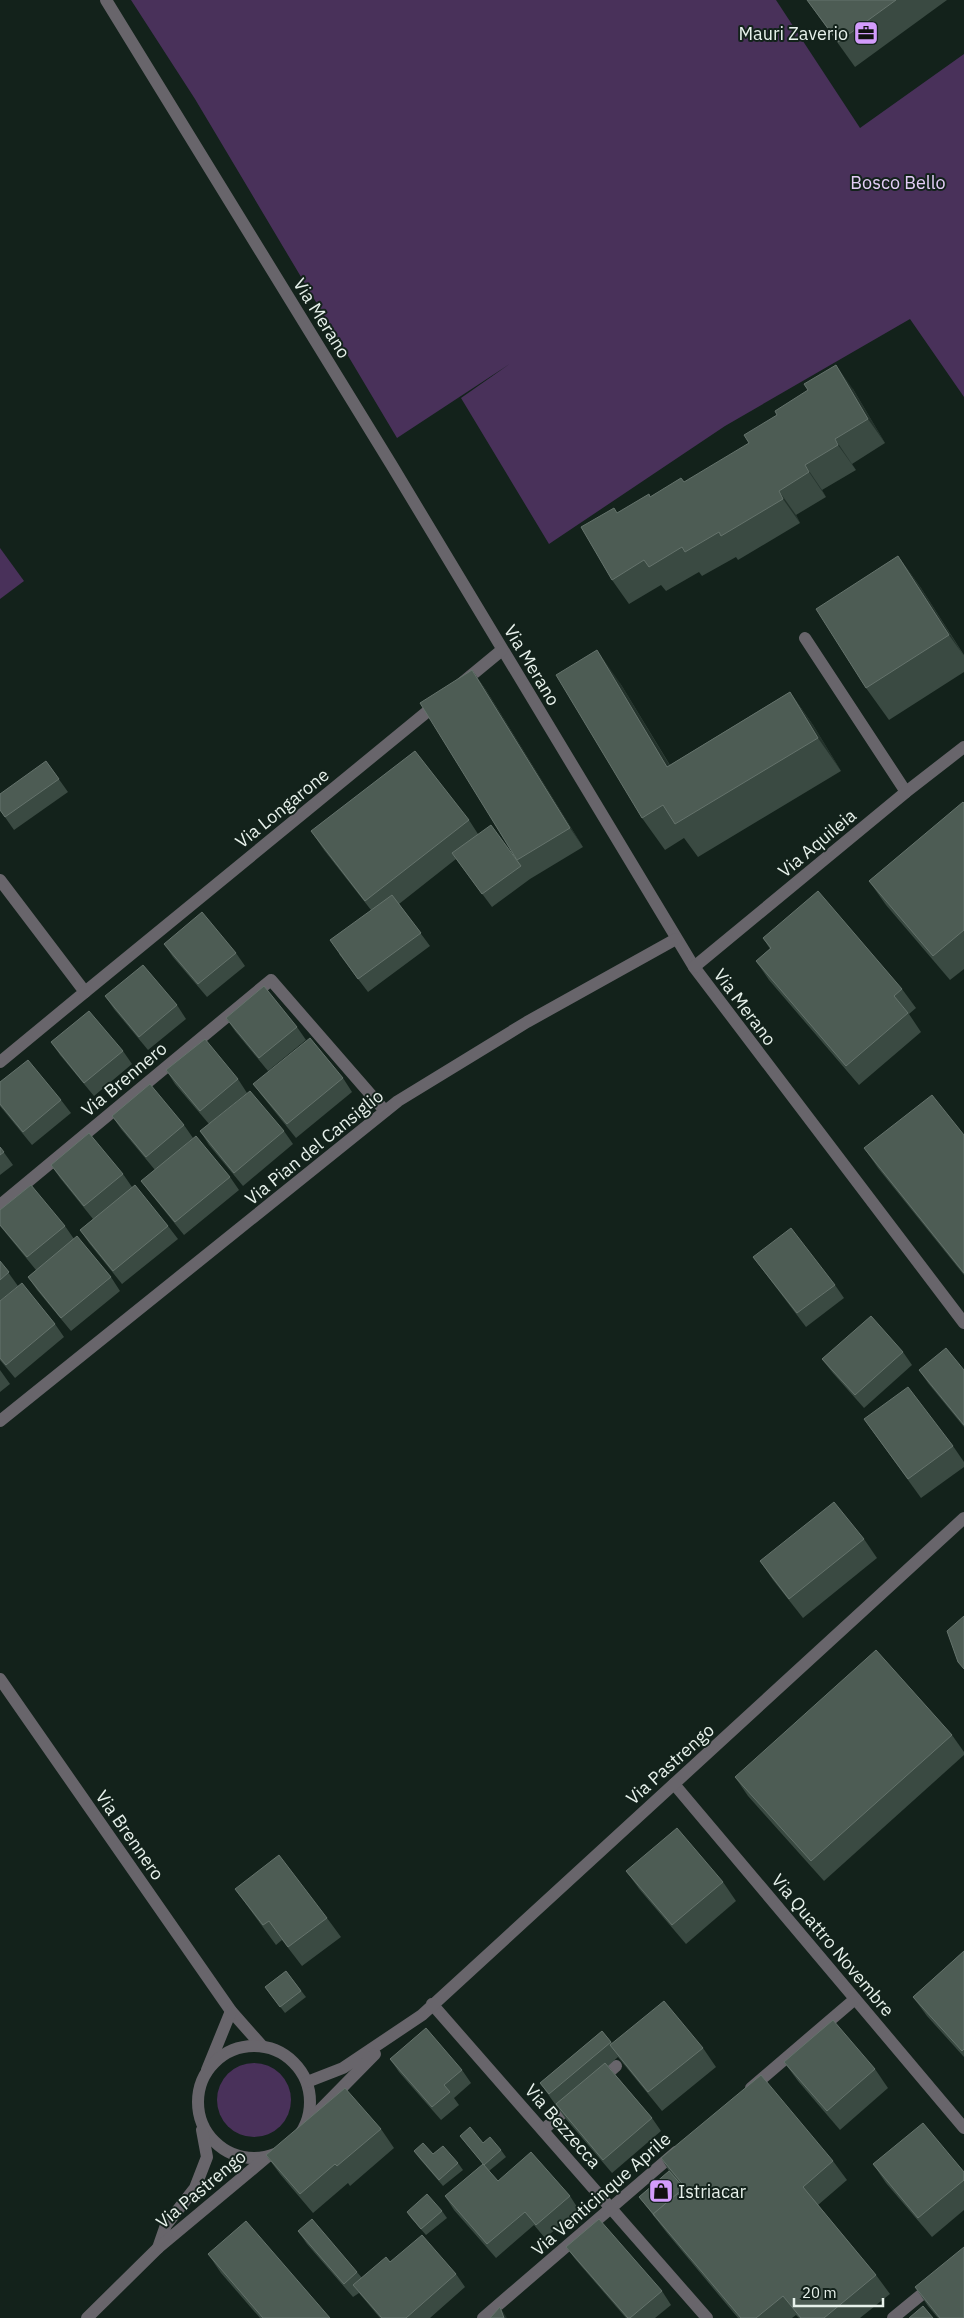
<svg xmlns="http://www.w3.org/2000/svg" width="964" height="2318" viewBox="0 0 964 2318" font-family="'IBM Plex Sans',sans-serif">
  <rect width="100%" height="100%" fill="#13221b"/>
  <!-- green -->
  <g fill="#49315a">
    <polygon points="131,0 776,0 860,128 964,54 964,397 910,319 725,426 549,544 461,398 511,363 397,438 195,99"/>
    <polygon points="0,548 24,581 0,599"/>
    <circle cx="254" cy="2100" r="37"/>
  </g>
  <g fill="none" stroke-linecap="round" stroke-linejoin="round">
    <!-- service -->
    <g stroke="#68656b" stroke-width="12">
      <polyline points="805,638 906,792"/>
      <polyline points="0,1205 271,980 385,1111"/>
      <polyline points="599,2081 616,2066"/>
      <polyline points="543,2130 575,2102"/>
    </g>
    <!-- minor -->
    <g stroke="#68656b" stroke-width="12">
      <polyline points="106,0 391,464 694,967 964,1323"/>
      <polyline points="462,683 502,650"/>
      <polyline points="0,880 85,992 0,1062"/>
      <polyline points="694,967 906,792 964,747"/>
      <polyline points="85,992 439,702"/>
      <polyline points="0,1421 398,1101 527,1022 676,939"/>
      <polyline points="0,1679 231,2011 262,2046"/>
      <polyline points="674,1784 964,2128"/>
      <polyline points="432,2004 707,2318"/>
      <polyline points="207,2070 231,2011"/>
      <polyline points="751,2088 855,1999"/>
      <polyline points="483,2318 676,2152"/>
      <polyline points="893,2318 933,2285"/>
    </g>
    <!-- tertiary -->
    <g stroke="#68656b" stroke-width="12">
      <circle cx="254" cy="2102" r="56"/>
      <polyline points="307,2082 343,2068 422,2015 964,1518"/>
      <polyline points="315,2115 375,2054"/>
      <polyline points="158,2248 166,2225 195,2188 207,2157 202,2130"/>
      <polyline points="87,2318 158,2248 267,2157"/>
    </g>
  </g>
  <!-- wall -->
  <g fill="#3a4a42">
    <polygon points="807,0 947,0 855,67"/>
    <polygon points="853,389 885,443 852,464 856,470 822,490 826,497 796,515 800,523 738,560 736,557 702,576 699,572 666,591 661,585 629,604 612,580 618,512 684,482"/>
    <polygon points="898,556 921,588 964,655 964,672 889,720 866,688"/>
    <polygon points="472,670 486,690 583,847 530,879 492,907 456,859 399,904 430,946 368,992 339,954 371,910 324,850 311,831 469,820 478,834 517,860"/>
    <polygon points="620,683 670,765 790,692 813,725 841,771 698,857 684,838 665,850 642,818"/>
    <polygon points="46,761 68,792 14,830 0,810"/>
    <polygon points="964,803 964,969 950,980 886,905 869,881"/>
    <polygon points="763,938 902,989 916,1008 909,1014 921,1032 859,1085 769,980 756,961 770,949"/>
    <polygon points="164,944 236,953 245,966 207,997 173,957"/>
    <polygon points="105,996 177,1005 186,1019 148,1050 114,1009"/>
    <polygon points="226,1018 297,1027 306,1040 268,1071 235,1031"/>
    <polygon points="51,1042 123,1051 132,1064 94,1096 60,1055"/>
    <polygon points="166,1070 238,1079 247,1093 209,1124 175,1084"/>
    <polygon points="343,1078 352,1092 296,1138 263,1097 253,1084"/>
    <polygon points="0,1082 61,1100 71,1113 32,1145 0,1106"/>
    <polygon points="112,1116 184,1125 193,1138 171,1157 230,1177 239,1190 184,1235 151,1194 141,1181 155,1170 121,1129"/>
    <polygon points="200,1131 284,1131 293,1144 243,1186 209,1145"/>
    <polygon points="964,1135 964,1275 878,1168 864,1148"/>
    <polygon points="0,1147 13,1165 0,1175"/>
    <polygon points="51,1165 123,1174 132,1187 168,1226 178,1239 122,1284 89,1243 80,1230 93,1219 60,1178"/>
    <polygon points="0,1210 65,1226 74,1239 111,1277 120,1291 71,1331 37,1290 28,1277 36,1270 0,1226"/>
    <polygon points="753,1257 835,1285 844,1298 806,1327"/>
    <polygon points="0,1261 18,1286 0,1301"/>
    <polygon points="0,1301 55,1324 64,1337 15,1378 0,1360"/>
    <polygon points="903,1352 912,1365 864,1408 832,1372 822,1359"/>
    <polygon points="0,1370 10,1384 0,1392"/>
    <polygon points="919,1370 964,1370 964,1427 928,1383"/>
    <polygon points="864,1419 953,1446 964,1462 964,1467 921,1498"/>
    <polygon points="864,1539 877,1558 803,1618 773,1580 760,1561"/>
    <polygon points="952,1735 964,1752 964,1755 824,1881 748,1796 735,1777"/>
    <polygon points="626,1871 723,1882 736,1901 686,1944 640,1890"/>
    <polygon points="235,1889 327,1918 341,1937 302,1966 282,1940 276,1945"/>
    <polygon points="964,1951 964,2057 927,2016 913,1997"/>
    <polygon points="286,1971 306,1997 285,2013 265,1987"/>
    <polygon points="602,2031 612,2043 703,2048 716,2067 662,2111 618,2057 608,2066 652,2118 661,2131 612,2173 565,2118 540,2083"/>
    <polygon points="390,2059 462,2070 471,2083 454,2098 459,2105 441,2120 399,2072"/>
    <polygon points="784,2062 875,2069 888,2088 840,2130 798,2081"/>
    <polygon points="381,2129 394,2148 350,2186 348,2183 313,2213 280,2174 266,2155"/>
    <polygon points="460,2136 483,2143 501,2150 506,2157 489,2171 498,2181 570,2196 579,2210 545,2238 534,2225 496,2258 454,2210 445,2196 483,2164"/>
    <polygon points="414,2151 433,2154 458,2163 463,2170 443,2186 419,2158"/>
    <polygon points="661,2158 833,2161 847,2180 818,2205 876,2275 890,2294 860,2318 799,2318 796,2315 792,2318 738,2318 667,2233 639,2197 669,2171"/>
    <polygon points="873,2164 964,2172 964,2210 932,2237 886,2183"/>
    <polygon points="442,2211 447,2218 426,2235 411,2218 407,2212"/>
    <polygon points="298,2231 357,2272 362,2278 390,2262 456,2274 465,2287 430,2318 380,2318 359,2293 353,2297 307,2244"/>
    <polygon points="566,2247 662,2291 671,2305 655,2318 626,2318 576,2260"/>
    <polygon points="208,2254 330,2318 260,2318 221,2273"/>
    <polygon points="915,2287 964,2318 938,2318 928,2306"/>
  </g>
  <!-- shaded-wall -->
  <g fill="#23322b">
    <polygon points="836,365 853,389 885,443 868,419"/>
    <polygon points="835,439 852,464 856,470 838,445"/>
    <polygon points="805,465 822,490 826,497 809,472"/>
    <polygon points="779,491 796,515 800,523 783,499"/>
    <polygon points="898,556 921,588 964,656 949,635"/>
    <polygon points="597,650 620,683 690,799 667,767"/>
    <polygon points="472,670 486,690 583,847 570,828"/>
    <polygon points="790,692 813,725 841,771 818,738"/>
    <polygon points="500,2307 507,2318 504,2318"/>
  </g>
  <!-- building -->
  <g fill="#4d5c54" stroke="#65736c">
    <polygon points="807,0 896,0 838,42"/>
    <polygon points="836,365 868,419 835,439 838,445 805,465 809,472 779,491 783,499 721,536 719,532 685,552 682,547 649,567 644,560 612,580 581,527 614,508 617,513 649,494 650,497 681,478 684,482 749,443 744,435 777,415 775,411 808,390 804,384"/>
    <polygon points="898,556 949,635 866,688 816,609"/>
    <polygon points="597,650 667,767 790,692 818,738 675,824 663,805 642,818 556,675"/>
    <polygon points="472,670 570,828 517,860 420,703"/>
    <polygon points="415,751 469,820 365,901 311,831"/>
    <polygon points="46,761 59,779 5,817 0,810 0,794"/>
    <polygon points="963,802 964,803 964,930 933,956 869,881"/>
    <polygon points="491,825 521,866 482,894 452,853"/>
    <polygon points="818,891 902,989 894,996 908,1013 846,1066 756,961 771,948 763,938"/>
    <polygon points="392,895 421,933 358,979 330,940"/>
    <polygon points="202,912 236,953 198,984 164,944"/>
    <polygon points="143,965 177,1005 139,1037 105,996"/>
    <polygon points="264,986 297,1027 259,1058 226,1018"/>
    <polygon points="89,1011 123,1051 84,1083 51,1042"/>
    <polygon points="310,1038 343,1078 287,1124 253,1084"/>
    <polygon points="205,1039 238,1079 200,1111 166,1070"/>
    <polygon points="28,1060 61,1100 23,1132 0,1104 0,1082"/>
    <polygon points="150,1084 184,1125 146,1157 112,1116"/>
    <polygon points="250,1091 284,1131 234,1173 200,1131"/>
    <polygon points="932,1095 964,1135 964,1273 864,1148"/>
    <polygon points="89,1133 123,1174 84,1206 51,1165"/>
    <polygon points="196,1136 230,1177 175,1222 141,1181"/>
    <polygon points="0,1147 4,1152 0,1155"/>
    <polygon points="31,1185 65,1226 27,1257 0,1225 0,1210"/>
    <polygon points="135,1185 168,1226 113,1271 80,1230"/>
    <polygon points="791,1228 835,1285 797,1313 753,1257"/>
    <polygon points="77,1236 111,1277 61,1318 28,1277"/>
    <polygon points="0,1261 9,1272 0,1280"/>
    <polygon points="22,1283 55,1324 6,1365 0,1358 0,1301"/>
    <polygon points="871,1316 903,1352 855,1395 822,1359"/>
    <polygon points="946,1348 964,1370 964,1425 919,1370"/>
    <polygon points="908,1387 953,1446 908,1479 864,1419"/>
    <polygon points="834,1502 864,1539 789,1599 760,1561"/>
    <polygon points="964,1616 964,1669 958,1662 947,1631"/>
    <polygon points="876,1650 952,1735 811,1861 735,1777"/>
    <polygon points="677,1828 723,1882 672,1925 626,1871"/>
    <polygon points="279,1855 327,1918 288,1947 269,1921 263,1925 235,1889"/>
    <polygon points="964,1951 964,2049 962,2051 913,1997"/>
    <polygon points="286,1971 301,1991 280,2007 265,1987"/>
    <polygon points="664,2001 703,2048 648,2092 610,2045"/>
    <polygon points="833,2020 875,2069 827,2111 784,2062"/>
    <polygon points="426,2028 462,2070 444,2085 450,2092 432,2107 390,2059"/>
    <polygon points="602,2031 611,2042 549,2094 540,2083"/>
    <polygon points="605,2063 652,2118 603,2160 556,2104"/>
    <polygon points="761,2075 833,2161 803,2187 876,2275 824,2318 801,2318 783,2296 756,2318 741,2318 653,2214 685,2187 661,2158"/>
    <polygon points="345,2088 381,2129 337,2166 335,2164 300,2194 266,2155"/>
    <polygon points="923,2123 964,2172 964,2180 918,2218 873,2164"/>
    <polygon points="470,2127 483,2143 490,2137 501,2150 484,2165 460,2136"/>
    <polygon points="423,2143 433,2154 443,2146 458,2163 439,2180 414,2151"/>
    <polygon points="531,2152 570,2196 536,2225 525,2212 487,2244 445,2196 483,2164 498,2181"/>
    <polygon points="669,2171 684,2188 653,2214 655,2216 639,2197"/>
    <polygon points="427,2194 442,2211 421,2229 407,2212"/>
    <polygon points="312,2219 357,2272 344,2284 298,2231"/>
    <polygon points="599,2219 662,2291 630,2318 628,2318 566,2247"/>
    <polygon points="246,2221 330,2318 263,2318 208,2254"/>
    <polygon points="422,2235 456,2274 406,2318 382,2318 353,2285 386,2257 390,2262"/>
    <polygon points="964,2247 964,2318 940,2318 915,2287"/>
    <polygon points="923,2306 933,2318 909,2318"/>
    <polygon points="500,2307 504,2318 490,2318"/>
  </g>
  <!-- icons -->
  <defs>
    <symbol id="office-square" viewBox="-11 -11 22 22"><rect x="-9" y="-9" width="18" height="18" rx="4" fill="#d39cfc" stroke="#13221b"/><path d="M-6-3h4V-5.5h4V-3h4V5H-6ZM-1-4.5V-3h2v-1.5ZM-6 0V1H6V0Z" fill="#111"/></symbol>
    <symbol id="shop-square" viewBox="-11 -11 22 22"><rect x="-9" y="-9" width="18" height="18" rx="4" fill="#d39cfc" stroke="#13221b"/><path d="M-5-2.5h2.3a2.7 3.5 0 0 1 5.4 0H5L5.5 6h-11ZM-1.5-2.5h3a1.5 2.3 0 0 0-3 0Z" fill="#111"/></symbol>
  </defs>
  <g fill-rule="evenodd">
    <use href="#office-square" x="852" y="19" width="28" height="28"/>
    <use href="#shop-square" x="647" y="2177" width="28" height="28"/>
  </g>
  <g text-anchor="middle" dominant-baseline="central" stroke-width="4" stroke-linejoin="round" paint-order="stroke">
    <!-- poi labels -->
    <g font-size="18" fill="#e7f1eb" stroke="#13221b" text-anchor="end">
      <text x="848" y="33">Mauri Zaverio</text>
      <text x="678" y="2191" text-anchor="start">Istriacar</text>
    </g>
    <!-- park labels -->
    <g font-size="18" fill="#e3cdf6" stroke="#13221b">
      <text x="898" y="182">Bosco Bello</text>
    </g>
    <!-- street labels -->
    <g font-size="18" fill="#e7f1eb" stroke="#13221b">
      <text transform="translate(322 318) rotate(58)">Via Merano</text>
      <text transform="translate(532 665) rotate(59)">Via Merano</text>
      <text transform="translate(282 808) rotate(-39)">Via Longarone</text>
      <text transform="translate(817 843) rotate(-40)">Via Aquileia</text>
      <text transform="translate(745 1007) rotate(53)">Via Merano</text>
      <text transform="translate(124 1079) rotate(-40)">Via Brennero</text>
      <text transform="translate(314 1147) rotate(-39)">Via Pian del Cansiglio</text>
      <text transform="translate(670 1764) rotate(-42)">Via Pastrengo</text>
      <text transform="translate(130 1835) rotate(55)">Via Brennero</text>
      <text transform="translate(833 1945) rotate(50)">Via Quattro Novembre</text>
      <text transform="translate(563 2126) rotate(49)">Via Bezzecca</text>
      <text transform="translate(201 2189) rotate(-40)">Via Pastrengo</text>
      <text transform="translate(601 2194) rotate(-41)">Via Venticinque Aprile</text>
    </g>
  </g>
  <!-- scale -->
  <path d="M794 2298v8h89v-8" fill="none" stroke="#e7f1eb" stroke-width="2.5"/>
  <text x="802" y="2298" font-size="15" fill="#e7f1eb" stroke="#13221b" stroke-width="4" paint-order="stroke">20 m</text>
</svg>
